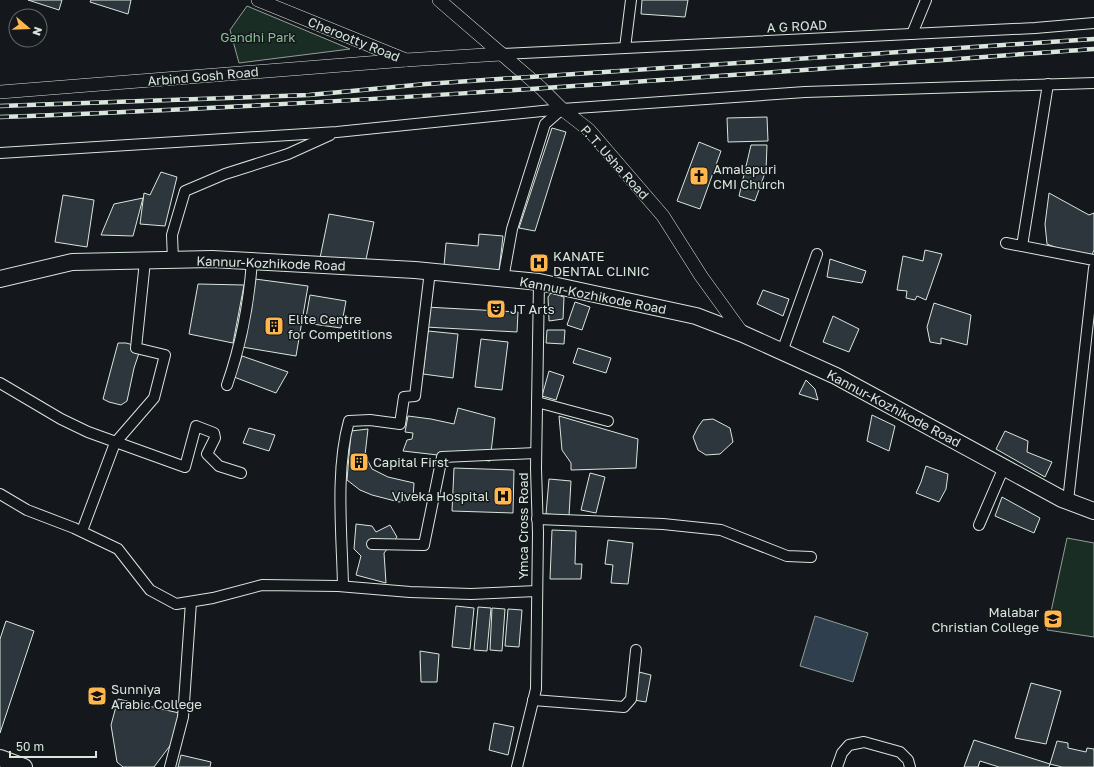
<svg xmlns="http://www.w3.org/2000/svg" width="1094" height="767" viewBox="0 0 1094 767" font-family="'Golos Text',sans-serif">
  <rect width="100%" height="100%" fill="#14181c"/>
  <!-- green -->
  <g fill="#1a2d24" stroke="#939e99">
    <polygon points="247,6 350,49 239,63 230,30"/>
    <polygon points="1067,538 1094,543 1094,637 1047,630"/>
  </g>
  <!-- water -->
  <polygon fill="#2f3f4d" stroke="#939e99" points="815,616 868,633 853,682 800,666"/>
  <!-- building -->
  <g fill="#2c363c" stroke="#d8e6dc">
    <polygon points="28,0 62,0 59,10"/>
    <polygon points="91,0 131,0 128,14 90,2"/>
    <polygon points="642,0 688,0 685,17 641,14"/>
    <polygon points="767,117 768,141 728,142 727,118"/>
    <polygon points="552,128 566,132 535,231 519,228"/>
    <polygon points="699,142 721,151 700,209 677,201"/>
    <polygon points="751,145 767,145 766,170 755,201 739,196"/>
    <polygon points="161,172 177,177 165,226 140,224 144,193 150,195"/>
    <polygon points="1049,193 1089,215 1094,213 1094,250 1092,255 1065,251 1047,244 1045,224"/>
    <polygon points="63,195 94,200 87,247 55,242"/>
    <polygon points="143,198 133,236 101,235 114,204"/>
    <polygon points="329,214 374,222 365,264 320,258"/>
    <polygon points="479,234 503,236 499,271 444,266 446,243 478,246"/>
    <polygon points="925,250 942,254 926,300 917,296 915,300 906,298 907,291 897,290 903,256 923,261"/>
    <polygon points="830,259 866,271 862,283 827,277"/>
    <polygon points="255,279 308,286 296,356 242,347"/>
    <polygon points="198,284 244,285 233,343 189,334"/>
    <polygon points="763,290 789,299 783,316 757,304"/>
    <polygon points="551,293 564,297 563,319 549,321 548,297"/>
    <polygon points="310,295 346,301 341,328 305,323"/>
    <polygon points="575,302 590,307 582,330 567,325"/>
    <polygon points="934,303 971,315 967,345 941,338 941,344 930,342 927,327"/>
    <polygon points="426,307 518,312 517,332 425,327"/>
    <polygon points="833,316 859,329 849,352 823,342"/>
    <polygon points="547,330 565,330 564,344 546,343"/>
    <polygon points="428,331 458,334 453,378 423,374"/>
    <polygon points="481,339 508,342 502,390 475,387"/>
    <polygon points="118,343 126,343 141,347 134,368 127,401 121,405 109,402 103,399"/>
    <polygon points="578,348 611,358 606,373 573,363"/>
    <polygon points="242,356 288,372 276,393 234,377"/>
    <polygon points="549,371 564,376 556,400 542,396"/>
    <polygon points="806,380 815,389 818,400 799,394"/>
    <polygon points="458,408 495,418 490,461 403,451 407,440 412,439 413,433 405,432 408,416 431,419 454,424"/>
    <polygon points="872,415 895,426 889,451 867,441"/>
    <polygon points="559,416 638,439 636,468 571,470 571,463 562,450"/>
    <polygon points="713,419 730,428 733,442 720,454 706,455 698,450 693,437 698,427 703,420"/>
    <polygon points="249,428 275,435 269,451 243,443"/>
    <polygon points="368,429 365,455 372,469 388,477 414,483 413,499 399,502 372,495 360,490 347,480 351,431"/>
    <polygon points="1005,431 1028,441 1027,452 1052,462 1045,477 996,449"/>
    <polygon points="926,466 948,474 946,489 939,502 916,493 921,482"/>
    <polygon points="454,468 514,470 513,513 452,511"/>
    <polygon points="590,473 605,477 596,513 581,510"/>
    <polygon points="549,479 571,481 569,516 546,514"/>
    <polygon points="1002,497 1040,518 1034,533 995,516"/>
    <polygon points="356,524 372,526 376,532 390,525 397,537 384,553 386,583 356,575 361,556 354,549"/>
    <polygon points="552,530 576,531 575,564 582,564 581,579 550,579"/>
    <polygon points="608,540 633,543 628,584 611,583 613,565 605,564"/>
    <polygon points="456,606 474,608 470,649 452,647"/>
    <polygon points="478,607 491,608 487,651 474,650"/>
    <polygon points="492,608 505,609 502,651 490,650"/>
    <polygon points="508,609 522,610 519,647 505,646"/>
    <polygon points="6,621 34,631 0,733 0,639"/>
    <polygon points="420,651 439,654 437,682 421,682"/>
    <polygon points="639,672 651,675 646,702 634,700"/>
    <polygon points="1031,683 1061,691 1046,744 1015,738"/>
    <polygon points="118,699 179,713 172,743 154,767 123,767 117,762 111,725"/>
    <polygon points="494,723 514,727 508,755 489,750"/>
    <polygon points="974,740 1050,764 1049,767 999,767 980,761 978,767 964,767"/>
    <polygon points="1057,741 1068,743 1068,748 1086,752 1087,748 1094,749 1094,767 1062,767 1050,764"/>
    <polygon points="181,755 211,762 210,767 178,767"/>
  </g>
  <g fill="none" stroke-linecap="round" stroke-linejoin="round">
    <defs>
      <g id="minor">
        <polyline points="912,34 926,0"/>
        <polyline points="625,48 631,0"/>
        <polyline points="501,54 1035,28 1094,23"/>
        <polyline points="0,153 337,132 562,109 805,92 1094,83"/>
        <polyline points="1006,243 1094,260"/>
        <polyline points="1022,246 1048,84"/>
        <polyline points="173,260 172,235 185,191 225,174 288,154 330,135"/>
        <polyline points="503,279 512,229 545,124 562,109"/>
        <polyline points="782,352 817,254"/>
        <polyline points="0,383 61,419 88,432 185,467 196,426 214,433 215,438 207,454 219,466 241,473"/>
        <path d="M227 385C241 345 249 303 252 261"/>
        <polyline points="537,402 608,421"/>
        <polyline points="0,494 27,510 74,528 118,549 150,590 176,604 213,598 262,585 338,586 410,592 471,594 537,591"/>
        <polyline points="1068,501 1094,268"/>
        <polyline points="537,519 663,524 721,530 787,556 811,557"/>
        <polyline points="979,525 1004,467"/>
        <polyline points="82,531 115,443 154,398 165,355 136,348 145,261"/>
        <polyline points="372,544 424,545 442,457 536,453"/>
        <path d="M343 586C342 535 335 470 349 421L370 420 400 424 404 397 415 396 430 271"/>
        <polyline points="533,700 624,707 631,699 636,650"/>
        <polyline points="170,767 183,717 191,602"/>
        <polyline points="517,767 536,689 538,533 536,468 539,282"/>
        <polyline points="837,767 842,753 849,745 864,742 900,752 908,760 910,767"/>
      </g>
      <g id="tertiary">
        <polyline points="258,0 406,60 501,54"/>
        <polyline points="439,0 541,88 562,109 589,130 663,216 701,276 743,334"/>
        <polyline points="0,92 406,60"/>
      </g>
      <g id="primary">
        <polyline points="0,279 72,262 212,259 415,270 539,282 696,316 743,334 836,376 1062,499 1094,511"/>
        <polyline points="0,758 24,767"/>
      </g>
    </defs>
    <!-- minor casing -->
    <use href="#minor" stroke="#d8e6dc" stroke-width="12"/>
    <!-- tertiary casing -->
    <use href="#tertiary" stroke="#d8e6dc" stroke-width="14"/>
    <!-- primary casing -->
    <use href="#primary" stroke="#d8e6dc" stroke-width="18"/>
    <!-- minor -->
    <use href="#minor" stroke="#14181c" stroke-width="10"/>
    <!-- tertiary -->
    <use href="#tertiary" stroke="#14181c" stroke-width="13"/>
    <!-- primary -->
    <use href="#primary" stroke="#14181c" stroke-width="16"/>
    <defs>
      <g id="rail">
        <polyline points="0,106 309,95 426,84 1094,39"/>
        <path d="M0 117C365 104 730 75 1094 49"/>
      </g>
    </defs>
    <!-- rail casing -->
    <use href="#rail" stroke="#d8e6dc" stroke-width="4.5"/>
    <!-- rail -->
    <use href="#rail" stroke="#14181c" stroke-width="3" stroke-dasharray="9" stroke-linecap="butt"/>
  </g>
  <!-- icons -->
  <defs>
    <symbol id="church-square" viewBox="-11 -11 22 22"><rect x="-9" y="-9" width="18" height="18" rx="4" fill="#ffb74d" stroke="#14181c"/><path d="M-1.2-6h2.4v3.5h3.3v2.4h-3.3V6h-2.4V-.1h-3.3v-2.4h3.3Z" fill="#111"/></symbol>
    <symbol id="hospital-square" viewBox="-11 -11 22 22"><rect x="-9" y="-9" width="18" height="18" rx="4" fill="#ffb74d" stroke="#14181c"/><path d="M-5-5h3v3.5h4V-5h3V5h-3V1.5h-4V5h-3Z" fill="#111"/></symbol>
    <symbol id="theatre-square" viewBox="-11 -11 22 22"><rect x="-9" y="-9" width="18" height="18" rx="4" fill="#ffb74d" stroke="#14181c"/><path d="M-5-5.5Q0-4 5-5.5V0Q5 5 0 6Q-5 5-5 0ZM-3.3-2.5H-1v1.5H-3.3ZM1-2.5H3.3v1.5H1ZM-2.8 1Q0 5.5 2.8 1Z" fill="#111"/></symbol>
    <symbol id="building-square" viewBox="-11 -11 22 22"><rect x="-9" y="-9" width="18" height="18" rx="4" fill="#ffb74d" stroke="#14181c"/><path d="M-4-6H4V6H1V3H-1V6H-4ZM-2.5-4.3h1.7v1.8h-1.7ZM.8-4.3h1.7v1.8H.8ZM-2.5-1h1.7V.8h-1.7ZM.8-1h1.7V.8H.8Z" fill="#111"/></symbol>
    <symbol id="university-square" viewBox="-11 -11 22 22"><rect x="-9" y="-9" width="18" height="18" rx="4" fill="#ffb74d" stroke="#14181c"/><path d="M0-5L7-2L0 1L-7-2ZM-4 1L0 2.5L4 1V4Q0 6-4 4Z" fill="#111"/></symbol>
  </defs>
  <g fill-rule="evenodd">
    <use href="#church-square" x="688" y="165" width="22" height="22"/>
    <use href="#hospital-square" x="528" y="252" width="22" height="22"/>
    <use href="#theatre-square" x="485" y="298" width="22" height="22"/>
    <use href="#building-square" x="263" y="315" width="22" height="22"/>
    <use href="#building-square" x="348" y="451" width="22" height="22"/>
    <use href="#hospital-square" x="492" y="485" width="22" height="22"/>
    <use href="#university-square" x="1042" y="608" width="22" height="22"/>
    <use href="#university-square" x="86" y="685" width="22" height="22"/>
  </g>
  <g text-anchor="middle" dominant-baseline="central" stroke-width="3" stroke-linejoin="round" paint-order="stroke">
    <!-- street labels -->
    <g font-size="13" fill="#d8e6dc" stroke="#14181c">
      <text transform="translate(797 26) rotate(-3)">A G ROAD</text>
      <text transform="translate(354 39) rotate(22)">Cherootty Road</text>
      <text transform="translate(203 76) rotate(-5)">Arbind Gosh Road</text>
      <text transform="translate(615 162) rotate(48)">P. T. Usha Road</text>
      <text transform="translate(271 263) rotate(2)">Kannur-Kozhikode Road</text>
      <text transform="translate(593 295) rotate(11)">Kannur-Kozhikode Road</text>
      <text transform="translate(894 408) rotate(28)">Kannur-Kozhikode Road</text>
      <text transform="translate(523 526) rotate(-90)">Ymca Cross Road</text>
    </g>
    <!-- park labels -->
    <g font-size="13" fill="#8ac095" stroke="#14181c">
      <text x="258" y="37">Gandhi Park</text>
    </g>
    <!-- poi labels -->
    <g font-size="13" fill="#d8e6dc" stroke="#14181c" text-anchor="start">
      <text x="713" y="169">Amalapuri<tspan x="713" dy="15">CMI Church</tspan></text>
      <text x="553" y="256">KANATE<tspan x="553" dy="15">DENTAL CLINIC</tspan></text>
      <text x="510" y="309">JT Arts</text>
      <text x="288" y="319">Elite Centre<tspan x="288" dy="15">for Competitions</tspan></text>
      <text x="373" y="462">Capital First</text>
      <text x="489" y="496" text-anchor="end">Viveka Hospital</text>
      <text x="1039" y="612" text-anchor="end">Malabar<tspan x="1039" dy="15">Christian College</tspan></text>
      <text x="111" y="689">Sunniya<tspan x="111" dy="15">Arabic College</tspan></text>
    </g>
  </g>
  <!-- north arrow -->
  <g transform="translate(28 28) rotate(109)"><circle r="19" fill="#14181c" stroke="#626a69"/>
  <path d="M0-3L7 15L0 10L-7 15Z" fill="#ffb74d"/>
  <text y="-6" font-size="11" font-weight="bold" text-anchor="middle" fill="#d8e6dc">N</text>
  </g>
  <!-- scale -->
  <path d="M10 751v6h86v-6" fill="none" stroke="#d8e6dc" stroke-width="2"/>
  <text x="16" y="751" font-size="12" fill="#d8e6dc" stroke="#14181c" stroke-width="3" paint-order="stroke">50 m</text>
</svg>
